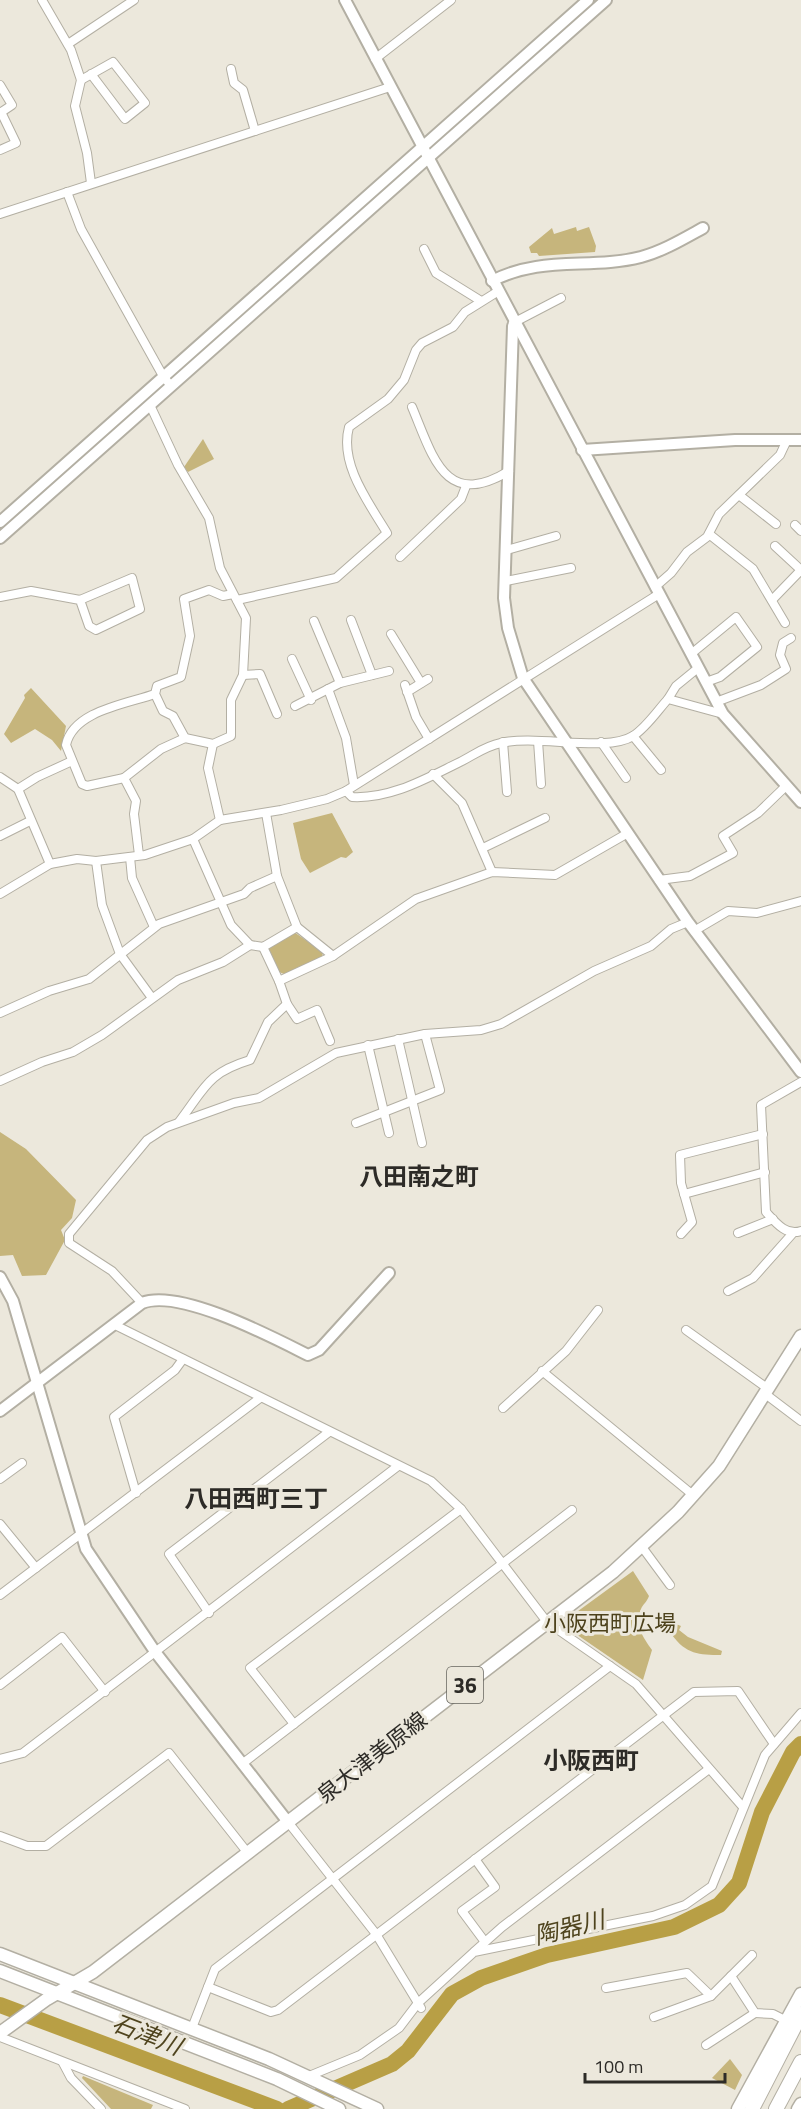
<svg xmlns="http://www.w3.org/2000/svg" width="801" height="2109" viewBox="0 0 801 2109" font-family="'Titillium Web','Noto Sans JP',sans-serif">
  <rect width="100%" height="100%" fill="#ece8dc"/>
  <!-- green -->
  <g fill="#c6b57c">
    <polygon points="576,227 577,231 589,227 596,246 595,252 539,256 537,253 531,253 529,247 552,228 554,234"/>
    <polygon points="203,439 214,459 188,472 184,467"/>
    <polygon points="31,688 66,726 61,751 52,740 35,729 11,743 4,734 25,698 24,695"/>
    <polygon points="332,813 353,852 346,858 341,857 310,873 301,859 293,823"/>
    <polygon points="294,932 323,952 322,958 284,974 279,972 267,951 269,947"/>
    <polygon points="0,1132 26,1149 76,1200 72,1218 61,1230 65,1240 46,1275 22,1276 13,1255 0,1256"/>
    <path d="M633 1571 649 1596C647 1602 643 1604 641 1609 634 1625 643 1637 652 1650L643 1680 573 1632 574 1614Z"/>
    <path d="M671 1622 681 1626 679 1630 688 1637 722 1651 721 1655C699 1655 686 1654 672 1635L674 1630 669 1628Z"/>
    <polygon points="730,2059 742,2075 735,2090 712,2078"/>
    <polygon points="83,2076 153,2105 151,2109 111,2109 82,2078"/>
  </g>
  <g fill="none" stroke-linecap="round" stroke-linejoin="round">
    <!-- river -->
    <g stroke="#b89f45" stroke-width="16">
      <polyline points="0,2005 277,2109"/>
      <polyline points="288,2109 392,2064 408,2051 452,1994 481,1978 547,1955 674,1927 719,1905 739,1883 762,1812 793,1752 801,1744"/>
    </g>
    <defs>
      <g id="street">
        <polyline points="42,0 71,50 81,80 75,106 87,153 91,183"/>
        <polyline points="68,44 134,0"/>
        <polyline points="375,59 451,0"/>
        <polyline points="231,69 234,83 243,90 255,131"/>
        <polyline points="81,80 113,62 145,103 125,119 91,74"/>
        <polyline points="0,85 12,105 0,113"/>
        <polyline points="0,150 16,143 1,112"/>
        <polyline points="67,192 81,229 163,376 171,386"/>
        <polyline points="0,214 390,87"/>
        <polyline points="424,249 436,273 481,301"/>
        <polyline points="513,323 561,298"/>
        <polyline points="150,405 178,465 209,518 220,568 246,618 243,675 231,700 231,736 213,744 185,738 173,716 163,711 155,694 157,686 181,677 190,636 184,599 209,590 223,596 233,594"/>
        <path d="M412 407C433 457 445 510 509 471"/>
        <polyline points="739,495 776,524"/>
        <polyline points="795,525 801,531"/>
        <polyline points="709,534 753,569 785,623"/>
        <polyline points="775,546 801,570"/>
        <polyline points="507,550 556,536"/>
        <polyline points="400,557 461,499 466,486"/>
        <polyline points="506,581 571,568"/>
        <polyline points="655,587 671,573 687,552 707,537 719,514 780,455 787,440"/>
        <polyline points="0,597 31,591 80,600 132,578 140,609 96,630 89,626 80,600"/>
        <path d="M237 600 336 578 387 533C369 503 339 464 349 427L388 399 404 380 416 350 422 343 453 327 465 312 497 292"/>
        <polyline points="772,600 801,570"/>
        <polyline points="351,620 372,675"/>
        <polyline points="314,621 340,683"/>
        <polyline points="391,634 421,683"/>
        <polyline points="691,654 736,617 757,647 720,677 706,682"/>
        <polyline points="292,659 311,700"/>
        <polyline points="243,675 260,674 277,714"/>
        <polyline points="405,685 416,717 429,739"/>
        <polyline points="328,689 346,738 354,785"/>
        <polyline points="407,692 428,679"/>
        <polyline points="668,699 676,686 698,668"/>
        <polyline points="716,702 761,685 786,669 780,655 783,643 791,638"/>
        <polyline points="295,706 340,683 389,671"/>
        <polyline points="633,736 661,770"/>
        <polyline points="538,741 541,784"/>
        <polyline points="503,742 507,792"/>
        <polyline points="601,742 626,778"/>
        <polyline points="213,744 208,768 220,820"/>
        <polyline points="433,774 462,803 492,872"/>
        <polyline points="0,777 18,789 37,777 72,761"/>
        <path d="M124 778 87 786 82 784 66 745C73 711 126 704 155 694"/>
        <polyline points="18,789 50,864"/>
        <path d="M346 791 352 797C391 799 425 779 460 762 474 755 485 746 501 743 536 734 606 753 633 736 646 728 658 710 668 699L723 714"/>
        <polyline points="266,813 277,876 297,927"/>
        <polyline points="0,836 30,821"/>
        <polyline points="193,839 231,925 250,945 263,947 297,927 333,956 416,899 492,872 555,875 628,833"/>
        <polyline points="483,848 545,818"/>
        <polyline points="139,855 134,814 136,801 124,778 161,749 185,738"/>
        <polyline points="130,857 132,878 154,927"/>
        <polyline points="96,861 102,905 120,954 152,998"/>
        <polyline points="659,880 690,876 733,853 723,836 758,813 786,786"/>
        <polyline points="0,894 50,864 77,859 96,861 145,855 193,839 220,820 281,810 327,799 346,791 659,594"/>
        <polyline points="694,931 728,911 757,913 801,901"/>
        <polyline points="263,947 279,981 333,956"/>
        <polyline points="279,981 287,1004 297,1019 317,1010 330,1041"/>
        <polyline points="0,1013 49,991 89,979 159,924 244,894 250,888 277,876"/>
        <polyline points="398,1039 422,1143"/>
        <polyline points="368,1045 389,1133"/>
        <polyline points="0,1081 42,1062 73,1052 102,1035 178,980 223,962 250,945"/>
        <path d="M801 1082 761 1105 766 1212C776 1223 786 1236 801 1231"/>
        <path d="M179 1122C205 1088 207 1073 250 1060L268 1022 287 1004"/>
        <polyline points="356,1123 440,1090 425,1034"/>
        <polyline points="684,1194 765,1172"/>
        <polyline points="738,1233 773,1219"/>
        <polyline points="681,1234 692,1222 681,1183 680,1155 763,1134"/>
        <polyline points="728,1291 753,1278 793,1233"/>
        <polyline points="142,1303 112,1271 69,1243 69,1234 147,1140 167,1127 234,1103 259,1098 336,1053 425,1034 481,1030 501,1024 594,971 651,946 671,929 688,922"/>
        <polyline points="115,1325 431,1481 461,1509 547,1622 636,1684 742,1806"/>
        <polyline points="686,1330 767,1388"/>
        <polyline points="542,1371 693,1495"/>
        <polyline points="764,1393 801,1421"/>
        <polyline points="503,1408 566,1351 598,1310"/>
        <polyline points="0,1479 22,1463"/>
        <polyline points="136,1493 114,1417 175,1370 183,1359"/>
        <polyline points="0,1524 36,1568"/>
        <polyline points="642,1547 670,1585"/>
        <polyline points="0,1595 260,1398"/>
        <polyline points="209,1613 169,1554 329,1432"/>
        <polyline points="0,1685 62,1637 105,1692"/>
        <polyline points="294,1724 250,1668 461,1509"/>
        <polyline points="0,1759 23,1753 398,1466"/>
        <polyline points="242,1764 572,1510"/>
        <polyline points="288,1822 376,1934 421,2008"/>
        <polyline points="0,1836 27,1846 46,1846 169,1753 247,1852"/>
        <polyline points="475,1859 495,1887 462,1911 485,1942"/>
        <polyline points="475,1951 502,1927 709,1769"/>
        <polyline points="731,1976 755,2013 773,2014 785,2020"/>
        <polyline points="208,1987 271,2012 278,2010 694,1692 738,1691 774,1744"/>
        <polyline points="606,1988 687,1973 711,1996"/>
        <polyline points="654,2017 711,1996 752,1955"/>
        <polyline points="192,2028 215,1969 610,1666"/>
        <polyline points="0,2037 185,2109"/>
        <polyline points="706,2045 755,2013"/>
        <polyline points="63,2063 71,2078 101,2109"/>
        <polyline points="309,2076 360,2055 399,2028 418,2003 474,1952 653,1916 685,1905 712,1886 765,1755 801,1713"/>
      </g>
      <g id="secondary">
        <polyline points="345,0 723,714 801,802"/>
        <path d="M492 281C542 255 590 270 641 257 663 251 683 239 703 228"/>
        <polyline points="513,326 504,598 508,628 523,678 688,922 801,1072"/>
        <polyline points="582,450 735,440 801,440"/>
        <polyline points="0,522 588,0"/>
        <polyline points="0,538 606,0"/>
        <polyline points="0,1277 13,1301 86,1549 156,1653 288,1822"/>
        <path d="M0 1411 142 1303C179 1288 272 1337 308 1355L319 1350 389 1273"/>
      </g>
      <g id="primary">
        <polyline points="0,1954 269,2059 377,2109"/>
        <polyline points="0,1971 277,2079 339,2109"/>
        <polyline points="0,2033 47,1999 93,1972 613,1572 678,1512 719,1466 801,1336"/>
        <polyline points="738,2109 801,1994"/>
        <polyline points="798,2109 801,2104"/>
      </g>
      <g id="highway">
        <polyline points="752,2109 801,2014"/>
        <polyline points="776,2109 801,2062"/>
      </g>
    </defs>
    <!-- street casing -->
    <use href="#street" stroke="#b3afa3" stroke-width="10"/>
    <!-- secondary casing -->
    <use href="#secondary" stroke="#b3afa3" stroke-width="14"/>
    <!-- primary casing -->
    <use href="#primary" stroke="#b3afa3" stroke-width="15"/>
    <!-- highway casing -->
    <use href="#highway" stroke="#b3afa3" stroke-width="16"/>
    <!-- street -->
    <use href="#street" stroke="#fff" stroke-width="8"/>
    <!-- secondary -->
    <use href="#secondary" stroke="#fff" stroke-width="10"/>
    <!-- primary -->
    <use href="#primary" stroke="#fff" stroke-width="12"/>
    <!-- highway -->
    <use href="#highway" stroke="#fff" stroke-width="14"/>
  </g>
  <g text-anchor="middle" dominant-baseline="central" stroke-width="6" stroke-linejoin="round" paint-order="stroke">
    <!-- shield labels -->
    <rect fill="#ece8dc" stroke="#66645d" stroke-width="1.5" x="447" y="1667" width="36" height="36" rx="4.5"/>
    <g font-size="21" font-weight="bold" fill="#2d2b27">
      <text x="465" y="1685">36</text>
    </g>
    <!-- park labels -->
    <g font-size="22" fill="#4c411b" stroke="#ece8dc">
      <text x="610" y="1623">小阪西町広場</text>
    </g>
    <!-- street labels -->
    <g font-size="22" fill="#2d2b27" stroke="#ece8dc">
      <text transform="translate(372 1757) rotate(-38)">泉大津美原線</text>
    </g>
    <!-- neighbourhood labels -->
    <g font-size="24" font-weight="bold" fill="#2d2b27" stroke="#ece8dc">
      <text x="419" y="1176">八田南之町</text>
      <text x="256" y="1498">八田西町三丁</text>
      <text x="591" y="1760">小阪西町</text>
    </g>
    <!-- water labels -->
    <g font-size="24" font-style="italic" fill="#4f441e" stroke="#ece8dc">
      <text transform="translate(569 1927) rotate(-14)">陶器川</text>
      <text transform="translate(147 2034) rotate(21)">石津川</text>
    </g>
  </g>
  <!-- scale -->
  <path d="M585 2073v9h140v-9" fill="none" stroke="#2d2b27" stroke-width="3"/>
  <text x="594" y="2073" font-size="18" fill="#2d2b27" stroke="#ece8dc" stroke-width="4.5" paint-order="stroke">100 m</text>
</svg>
